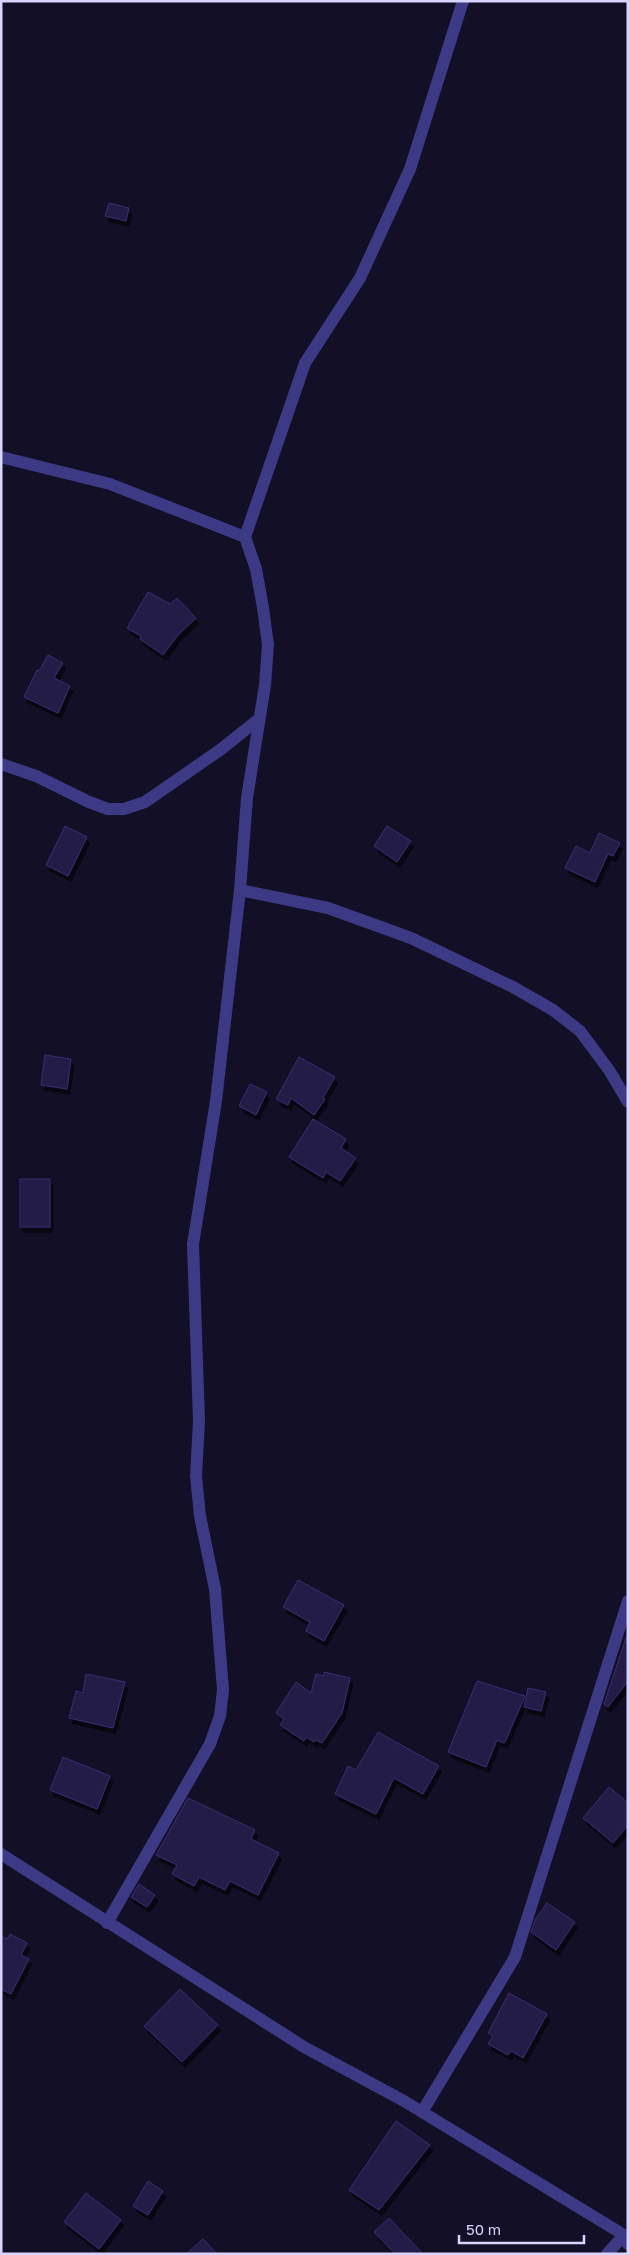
<svg xmlns="http://www.w3.org/2000/svg" width="629" height="2255" viewBox="0 0 629 2255" font-family="'Golos Text',sans-serif">
  <defs>
    <filter id="shadow"><feDropShadow dx="3" dy="5.5" stdDeviation="0" flood-color="#0009"/></filter>
  </defs>
  <rect width="100%" height="100%" fill="#130f26"/>
  <!-- building -->
  <g fill="#241b47" stroke="#3b2d73" filter="url(#shadow)">
    <polygon points="109,203 129,208 126,221 105,216"/>
    <polygon points="148,592 170,604 177,598 196,618 178,635 163,655 140,639 141,636 127,628"/>
    <polygon points="48,655 63,663 54,678 70,686 58,713 24,697 37,670 39,671"/>
    <polygon points="65,826 87,837 68,876 46,865"/>
    <polygon points="387,826 411,841 397,862 374,846"/>
    <polygon points="599,833 620,843 613,856 608,854 595,882 565,868 576,846 590,853"/>
    <polygon points="45,1055 71,1059 67,1089 41,1085"/>
    <polygon points="299,1057 335,1077 323,1098 325,1099 314,1115 291,1098 288,1105 276,1099"/>
    <polygon points="250,1084 267,1092 256,1115 239,1106"/>
    <polygon points="313,1119 346,1139 341,1148 356,1158 340,1181 326,1172 323,1178 289,1157"/>
    <rect x="20" y="1179" width="30" height="48"/>
    <polygon points="298,1580 344,1605 324,1641 306,1631 310,1622 283,1607"/>
    <polygon points="628,1632 628,1681 608,1707 604,1704"/>
    <polygon points="324,1672 350,1678 342,1713 322,1743 316,1740 314,1742 306,1737 304,1741 280,1725 284,1719 276,1713 296,1682 311,1693 316,1674 324,1676"/>
    <polygon points="86,1674 125,1682 113,1728 69,1718 76,1691 83,1693"/>
    <polygon points="477,1681 525,1696 506,1740 504,1743 497,1740 486,1767 448,1752"/>
    <polygon points="528,1688 546,1692 541,1711 524,1707"/>
    <polygon points="378,1732 439,1766 423,1794 394,1778 376,1814 335,1794 348,1766 356,1770"/>
    <polygon points="63,1757 110,1776 97,1809 50,1790"/>
    <polygon points="609,1787 628,1803 628,1825 613,1843 583,1818"/>
    <polygon points="188,1798 255,1830 251,1839 279,1853 258,1895 230,1881 225,1890 199,1877 194,1886 172,1874 177,1865 156,1855"/>
    <polygon points="139,1884 155,1895 147,1907 131,1897"/>
    <polygon points="547,1903 575,1922 556,1950 531,1932 535,1920"/>
    <polygon points="10,1934 27,1943 21,1955 29,1959 11,1994 1,1989 1,1936 7,1939"/>
    <polygon points="180,1989 218,2025 182,2062 144,2026"/>
    <polygon points="509,1993 547,2014 523,2058 511,2051 508,2055 488,2044 493,2036 488,2033"/>
    <polygon points="396,2121 430,2145 379,2210 349,2190"/>
    <polygon points="148,2181 163,2191 148,2215 133,2206"/>
    <polygon points="86,2193 121,2220 99,2249 64,2222"/>
    <polygon points="389,2218 423,2254 395,2254 374,2232"/>
    <polygon points="203,2239 217,2254 186,2254"/>
  </g>
  <g fill="none" stroke-linecap="round" stroke-linejoin="round">
    <!-- minor -->
    <g stroke="#3d3a85" stroke-width="12">
      <polyline points="1,457 110,484 245,537 256,569 263,608 268,645 265,685 247,798 240,890 216,1101 193,1244 199,1421 196,1476 200,1516 215,1589 223,1690 220,1716 210,1744 107,1923"/>
      <polyline points="245,537 305,363 360,278 410,169 463,1"/>
      <polyline points="1,764 36,776 89,802 108,809 124,809 145,802 220,750 259,719"/>
      <polyline points="240,890 328,908 411,938 513,987 553,1010 580,1031 609,1070 628,1102"/>
      <polyline points="1,1854 304,2047 404,2101 624,2235 628,2244"/>
      <polyline points="422,2112 515,1957 628,1601"/>
      <polyline points="607,2254 624,2235"/>
    </g>
  </g>
  <!-- border -->
  <rect width="629" height="2255" fill="none" stroke="#d9d4ff" stroke-width="5"/>
  <!-- scale -->
  <path d="M459 2235v8h125v-8" fill="none" stroke="#d9d4ff" stroke-width="2.5"/>
  <text x="466" y="2235" font-size="15" fill="#d9d4ff" stroke="#130f26" stroke-width="4" paint-order="stroke">50 m</text>
</svg>
